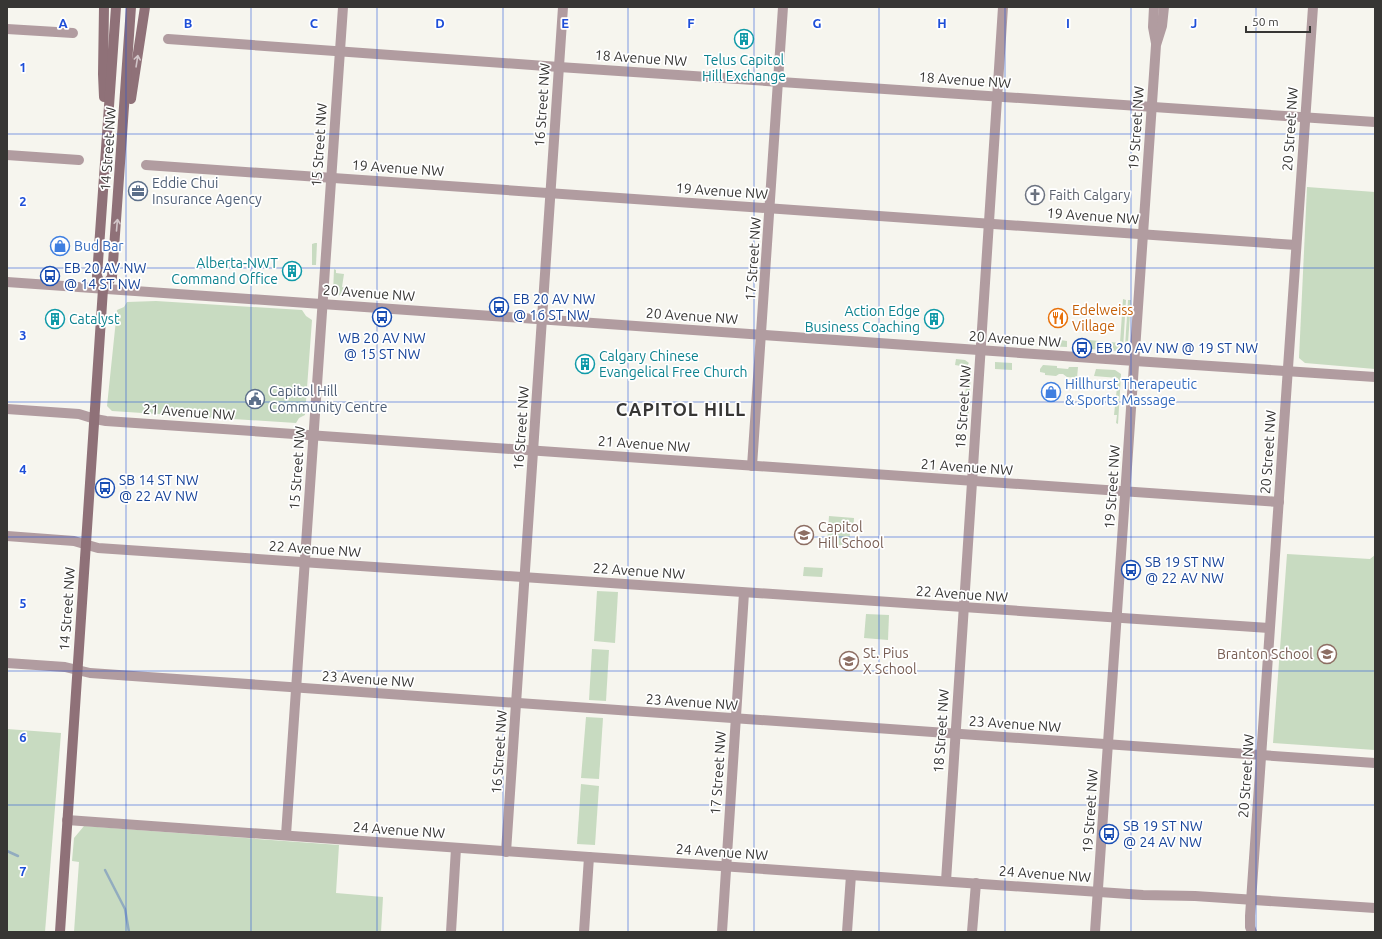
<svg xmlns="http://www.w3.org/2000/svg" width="1382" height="939" viewBox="0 0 1382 939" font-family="Ubuntu,sans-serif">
  <rect width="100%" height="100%" fill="#f6f5ee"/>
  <!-- green -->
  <g fill="#c8dbc1">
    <polygon points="1307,187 1375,192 1375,369 1305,363 1299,358"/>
    <polygon points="315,243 317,243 316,265 312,265 312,244"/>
    <polygon points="334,269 336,270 336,273 344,274 342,287 345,288 345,296 337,295 333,293"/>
    <polygon points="347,289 364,291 364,297 347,296"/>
    <polygon points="1123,299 1126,300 1123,349 1119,351 1089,349 1088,346 1089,340 1120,343"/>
    <polygon points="1128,300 1131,300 1128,343 1127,347 1125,347"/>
    <polygon points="156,301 302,310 306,316 312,320 305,415 299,418 296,423 112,411 107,406 117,310 124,307 127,302"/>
    <polygon points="1046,338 1067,341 1067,347 1046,346"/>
    <polygon points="956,359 965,360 969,363 966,367 955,365"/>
    <polygon points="995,362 1012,363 1012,370 995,369"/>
    <polygon points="1043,365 1057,366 1057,368 1068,369 1069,367 1078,367 1077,378 1067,377 1063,374 1059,374 1056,376 1045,375 1045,373 1040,372 1040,369"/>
    <polygon points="971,368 969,412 968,414 964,413 967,370"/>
    <polygon points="1096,369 1115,370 1121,374 1118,424 1116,423 1117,415 1114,415 1118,378 1094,376"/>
    <polygon points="829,516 854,518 853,532 850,532 849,546 827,544"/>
    <polygon points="1287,554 1370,559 1375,555 1375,750 1273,743"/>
    <polygon points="804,567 823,568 822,577 803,576"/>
    <polygon points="597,591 618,592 615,643 594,641"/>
    <polygon points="866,614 889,615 888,640 864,638"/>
    <polygon points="592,649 609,650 606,701 589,700"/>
    <polygon points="586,717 603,718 599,779 581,778"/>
    <polygon points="7,729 61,733 45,932 7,932"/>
    <polygon points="581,784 599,786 595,845 577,844"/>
    <polygon points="84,826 339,845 336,893 383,897 381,932 74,932 79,862 72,861 74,838"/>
  </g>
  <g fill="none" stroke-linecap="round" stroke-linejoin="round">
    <!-- stream -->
    <g stroke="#92acbf" stroke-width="2.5">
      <polyline points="7,851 18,856"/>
      <polyline points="105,870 125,909 129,932"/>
    </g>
    <!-- minor -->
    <g stroke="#b19ca0" stroke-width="10">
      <polyline points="7,29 73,33"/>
      <polyline points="168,39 559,67 1375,122"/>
      <polyline points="7,155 79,160"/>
      <polyline points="146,165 1296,245"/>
      <polyline points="1135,361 1375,377"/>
      <polyline points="7,409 79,414 95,419 106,421 1279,502"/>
      <polyline points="752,466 783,7"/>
      <polyline points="7,536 74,541 98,548 1269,628"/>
      <polyline points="7,663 65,667 90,673 1375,763"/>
      <polyline points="286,835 343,7"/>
      <polyline points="506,852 563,7"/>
      <polyline points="946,881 1003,7"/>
      <polyline points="451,932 456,848"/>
      <polyline points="584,932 589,857"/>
      <polyline points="722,932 744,593"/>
      <polyline points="847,932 851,875"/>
      <polyline points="972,932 976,883"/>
      <polyline points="1252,932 1250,927 1250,916 1313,7"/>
    </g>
    <!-- tertiary -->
    <g stroke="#b19ca0" stroke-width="10">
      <polyline points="1154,7 1153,27 1156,43"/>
      <polyline points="7,282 1135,361"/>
      <polyline points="67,820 589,857 1143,895 1195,896 1375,908"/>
      <polyline points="1095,932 1156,45 1162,26 1164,7"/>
    </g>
    <!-- secondary -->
    <g stroke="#8f7178" stroke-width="10">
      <polyline points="104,7 103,74 104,97"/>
      <polyline points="131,99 145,7"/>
      <polyline points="103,289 112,277 131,7"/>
      <polyline points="60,932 103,289 97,276 116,7"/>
    </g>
  </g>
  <!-- one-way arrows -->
  <defs><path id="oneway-shaft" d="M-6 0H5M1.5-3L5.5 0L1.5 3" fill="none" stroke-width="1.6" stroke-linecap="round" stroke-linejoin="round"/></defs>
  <g stroke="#d2c6c9">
    <use href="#oneway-shaft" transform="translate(137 61) rotate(-81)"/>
    <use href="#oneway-shaft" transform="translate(117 225) rotate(-85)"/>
  </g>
  <!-- grid -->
  <path fill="none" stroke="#1d4ed8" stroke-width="1" stroke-opacity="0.55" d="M126 7V932M251 7V932M377 7V932M503 7V932M628 7V932M754 7V932M879 7V932M1005 7V932M1131 7V932M1256 7V932M7 134H1375M7 268H1375M7 402H1375M7 537H1375M7 671H1375M7 805H1375"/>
  <!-- icons -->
  <defs>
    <symbol id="building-ring" viewBox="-11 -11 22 22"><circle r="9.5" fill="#fff" stroke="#0f9aa8" stroke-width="1.5"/><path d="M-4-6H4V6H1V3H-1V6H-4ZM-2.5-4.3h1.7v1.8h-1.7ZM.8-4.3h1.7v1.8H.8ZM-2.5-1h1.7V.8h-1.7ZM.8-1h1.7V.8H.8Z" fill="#0f9aa8"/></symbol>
    <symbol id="office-ring" viewBox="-11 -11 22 22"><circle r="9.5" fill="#fff" stroke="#5c6f8a" stroke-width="1.5"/><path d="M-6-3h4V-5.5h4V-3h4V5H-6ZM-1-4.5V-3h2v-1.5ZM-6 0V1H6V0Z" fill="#5c6f8a"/></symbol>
    <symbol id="church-ring" viewBox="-11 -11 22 22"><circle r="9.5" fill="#fff" stroke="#6b7280" stroke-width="1.5"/><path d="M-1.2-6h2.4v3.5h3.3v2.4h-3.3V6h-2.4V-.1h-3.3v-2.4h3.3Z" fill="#6b7280"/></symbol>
    <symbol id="shop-ring" viewBox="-11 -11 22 22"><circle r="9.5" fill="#fff" stroke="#3f7fe0" stroke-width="1.5"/><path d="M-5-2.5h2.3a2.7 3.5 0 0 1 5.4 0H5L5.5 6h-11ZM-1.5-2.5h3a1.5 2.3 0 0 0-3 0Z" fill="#3f7fe0"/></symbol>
    <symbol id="bus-ring" viewBox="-11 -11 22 22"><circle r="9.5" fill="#fff" stroke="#1a4fb4" stroke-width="1.5"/><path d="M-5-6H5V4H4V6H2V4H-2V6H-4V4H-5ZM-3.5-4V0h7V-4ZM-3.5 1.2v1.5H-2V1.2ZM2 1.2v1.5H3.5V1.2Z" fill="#1a4fb4"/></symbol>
    <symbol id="restaurant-ring" viewBox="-11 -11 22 22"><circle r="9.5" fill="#fff" stroke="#e8710a" stroke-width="1.5"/><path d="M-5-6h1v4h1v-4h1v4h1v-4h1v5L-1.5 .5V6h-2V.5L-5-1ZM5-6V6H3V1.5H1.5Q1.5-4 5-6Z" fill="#e8710a"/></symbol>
    <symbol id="civic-ring" viewBox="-11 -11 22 22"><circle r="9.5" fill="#fff" stroke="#5c6f8a" stroke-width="1.5"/><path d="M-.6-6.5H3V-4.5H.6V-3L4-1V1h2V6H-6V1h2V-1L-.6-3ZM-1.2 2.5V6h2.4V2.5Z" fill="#5c6f8a"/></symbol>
    <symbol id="school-ring" viewBox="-11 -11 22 22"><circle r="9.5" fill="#fff" stroke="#8d6e63" stroke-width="1.5"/><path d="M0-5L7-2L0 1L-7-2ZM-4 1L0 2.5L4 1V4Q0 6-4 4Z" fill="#8d6e63"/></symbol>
  </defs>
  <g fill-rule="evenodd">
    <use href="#building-ring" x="733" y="28" width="22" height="22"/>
    <use href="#office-ring" x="127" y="180" width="22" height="22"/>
    <use href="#church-ring" x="1024" y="184" width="22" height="22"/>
    <use href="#shop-ring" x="49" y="235" width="22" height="22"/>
    <use href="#building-ring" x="281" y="260" width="22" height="22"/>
    <use href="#bus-ring" x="39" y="265" width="22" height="22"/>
    <use href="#bus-ring" x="488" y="296" width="22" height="22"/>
    <use href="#bus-ring" x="371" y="306" width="22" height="22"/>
    <use href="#restaurant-ring" x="1047" y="307" width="22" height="22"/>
    <use href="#building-ring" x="44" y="308" width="22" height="22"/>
    <use href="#building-ring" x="923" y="308" width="22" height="22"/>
    <use href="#bus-ring" x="1071" y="337" width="22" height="22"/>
    <use href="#building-ring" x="574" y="353" width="22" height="22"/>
    <use href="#shop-ring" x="1040" y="381" width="22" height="22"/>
    <use href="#civic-ring" x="244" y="388" width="22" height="22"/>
    <use href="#bus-ring" x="94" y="477" width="22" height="22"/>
    <use href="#school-ring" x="793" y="524" width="22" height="22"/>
    <use href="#bus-ring" x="1120" y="559" width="22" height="22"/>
    <use href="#school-ring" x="1316" y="643" width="22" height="22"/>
    <use href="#school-ring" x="838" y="650" width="22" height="22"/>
    <use href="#bus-ring" x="1098" y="823" width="22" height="22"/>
  </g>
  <g text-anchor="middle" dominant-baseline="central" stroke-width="3.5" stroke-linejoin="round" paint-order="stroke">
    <!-- street labels -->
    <g font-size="14" fill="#373634" stroke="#fff">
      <text transform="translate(641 58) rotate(4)">18 Avenue NW</text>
      <text transform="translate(965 80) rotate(4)">18 Avenue NW</text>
      <text transform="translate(542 105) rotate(-86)">16 Street NW</text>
      <text transform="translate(1136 128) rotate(-86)">19 Street NW</text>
      <text transform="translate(1290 129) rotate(-86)">20 Street NW</text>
      <text transform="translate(319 145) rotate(-86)">15 Street NW</text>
      <text transform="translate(108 149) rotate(-86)">14 Street NW</text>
      <text transform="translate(398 168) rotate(4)">19 Avenue NW</text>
      <text transform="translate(722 191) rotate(4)">19 Avenue NW</text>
      <text transform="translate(1093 216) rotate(4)">19 Avenue NW</text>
      <text transform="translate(753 259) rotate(-86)">17 Street NW</text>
      <text transform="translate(369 293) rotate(4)">20 Avenue NW</text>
      <text transform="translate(692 316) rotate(4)">20 Avenue NW</text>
      <text transform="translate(1015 339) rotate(4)">20 Avenue NW</text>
      <text transform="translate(963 407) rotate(-86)">18 Street NW</text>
      <text transform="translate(189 412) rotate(4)">21 Avenue NW</text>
      <text transform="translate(521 428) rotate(-86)">16 Street NW</text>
      <text transform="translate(644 444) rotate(4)">21 Avenue NW</text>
      <text transform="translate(1268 452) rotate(-86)">20 Street NW</text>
      <text transform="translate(967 467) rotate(4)">21 Avenue NW</text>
      <text transform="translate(297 468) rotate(-86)">15 Street NW</text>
      <text transform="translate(1112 487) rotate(-86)">19 Street NW</text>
      <text transform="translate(315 549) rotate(4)">22 Avenue NW</text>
      <text transform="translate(639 571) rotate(4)">22 Avenue NW</text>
      <text transform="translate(962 594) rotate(4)">22 Avenue NW</text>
      <text transform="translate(67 609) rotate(-86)">14 Street NW</text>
      <text transform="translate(368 679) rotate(4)">23 Avenue NW</text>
      <text transform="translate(692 702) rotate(4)">23 Avenue NW</text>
      <text transform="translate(1015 724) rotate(4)">23 Avenue NW</text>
      <text transform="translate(941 731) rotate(-86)">18 Street NW</text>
      <text transform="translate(499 752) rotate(-86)">16 Street NW</text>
      <text transform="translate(718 773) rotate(-86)">17 Street NW</text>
      <text transform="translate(1246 776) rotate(-86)">20 Street NW</text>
      <text transform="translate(1090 811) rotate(-86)">19 Street NW</text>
      <text transform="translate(399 830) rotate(4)">24 Avenue NW</text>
      <text transform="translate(722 852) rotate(4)">24 Avenue NW</text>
      <text transform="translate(1045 874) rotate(4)">24 Avenue NW</text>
    </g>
    <!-- culture labels -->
    <g font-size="14" fill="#0d838f" stroke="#fff" text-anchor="end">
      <text x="744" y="60" text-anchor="middle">Telus Capitol<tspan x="744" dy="16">Hill Exchange</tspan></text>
      <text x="278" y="263">Alberta-NWT<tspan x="278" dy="16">Command Office</tspan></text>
      <text x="920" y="311">Action Edge<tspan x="920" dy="16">Business Coaching</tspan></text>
      <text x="69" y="319" text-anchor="start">Catalyst</text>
      <text x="599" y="356" text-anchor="start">Calgary Chinese<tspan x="599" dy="16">Evangelical Free Church</tspan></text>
    </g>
    <!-- service labels -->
    <g font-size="14" fill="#4e5e75" stroke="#fff" text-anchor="start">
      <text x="152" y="183">Eddie Chui<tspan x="152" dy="16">Insurance Agency</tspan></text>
      <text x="269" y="391">Capitol Hill<tspan x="269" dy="16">Community Centre</tspan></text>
    </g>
    <!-- worship labels -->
    <g font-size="14" fill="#5b616d" stroke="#fff" text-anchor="start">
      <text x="1049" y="195">Faith Calgary</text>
    </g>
    <!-- shop labels -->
    <g font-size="14" fill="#366cbe" stroke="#fff" text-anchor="start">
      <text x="74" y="246">Bud Bar</text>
      <text x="1065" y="384">Hillhurst Therapeutic<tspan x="1065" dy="16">&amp; Sports Massage</tspan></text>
    </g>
    <!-- transit labels -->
    <g font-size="14" fill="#164399" stroke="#fff" text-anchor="start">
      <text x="64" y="268">EB 20 AV NW<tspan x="64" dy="16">@ 14 ST NW</tspan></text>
      <text x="513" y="299">EB 20 AV NW<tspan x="513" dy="16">@ 16 ST NW</tspan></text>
      <text x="382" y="338" text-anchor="middle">WB 20 AV NW<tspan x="382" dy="16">@ 15 ST NW</tspan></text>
      <text x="1096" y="348">EB 20 AV NW @ 19 ST NW</text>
      <text x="119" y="480">SB 14 ST NW<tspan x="119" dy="16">@ 22 AV NW</tspan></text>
      <text x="1145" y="562">SB 19 ST NW<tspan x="1145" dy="16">@ 22 AV NW</tspan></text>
      <text x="1123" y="826">SB 19 ST NW<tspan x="1123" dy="16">@ 24 AV NW</tspan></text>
    </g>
    <!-- food labels -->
    <g font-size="14" fill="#c56008" stroke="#fff" text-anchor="start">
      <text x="1072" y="310">Edelweiss<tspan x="1072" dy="16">Village</tspan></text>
    </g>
    <!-- education labels -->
    <g font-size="14" fill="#785e54" stroke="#fff" text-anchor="start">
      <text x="818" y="527">Capitol<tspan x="818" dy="16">Hill School</tspan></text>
      <text x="863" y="653">St. Pius<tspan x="863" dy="16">X School</tspan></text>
      <text x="1313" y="654" text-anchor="end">Branton School</text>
    </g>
    <!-- district labels -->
    <g font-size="18" font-weight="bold" letter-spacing="1" fill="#373634" stroke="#fff">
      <text x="681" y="409">CAPITOL HILL</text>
    </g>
  </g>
  <g font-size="13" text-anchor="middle" font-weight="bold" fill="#1d4ed8" stroke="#fff" stroke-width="3.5" stroke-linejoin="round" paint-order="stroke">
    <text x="63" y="28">A</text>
    <text x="188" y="28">B</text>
    <text x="314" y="28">C</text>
    <text x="440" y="28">D</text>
    <text x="565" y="28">E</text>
    <text x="691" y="28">F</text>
    <text x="817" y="28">G</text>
    <text x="942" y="28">H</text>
    <text x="1068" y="28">I</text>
    <text x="1194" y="28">J</text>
    <text x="23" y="72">1</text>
    <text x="23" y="206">2</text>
    <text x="23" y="340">3</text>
    <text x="23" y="474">4</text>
    <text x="23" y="608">5</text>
    <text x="23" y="742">6</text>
    <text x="23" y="876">7</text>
  </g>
  <!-- border -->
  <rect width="1382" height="939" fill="none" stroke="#373634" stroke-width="16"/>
  <!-- scale -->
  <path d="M1246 26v6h64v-6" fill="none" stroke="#373634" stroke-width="2"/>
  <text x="1252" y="26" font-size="12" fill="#373634" stroke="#ffffff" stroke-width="3" paint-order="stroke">50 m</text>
</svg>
